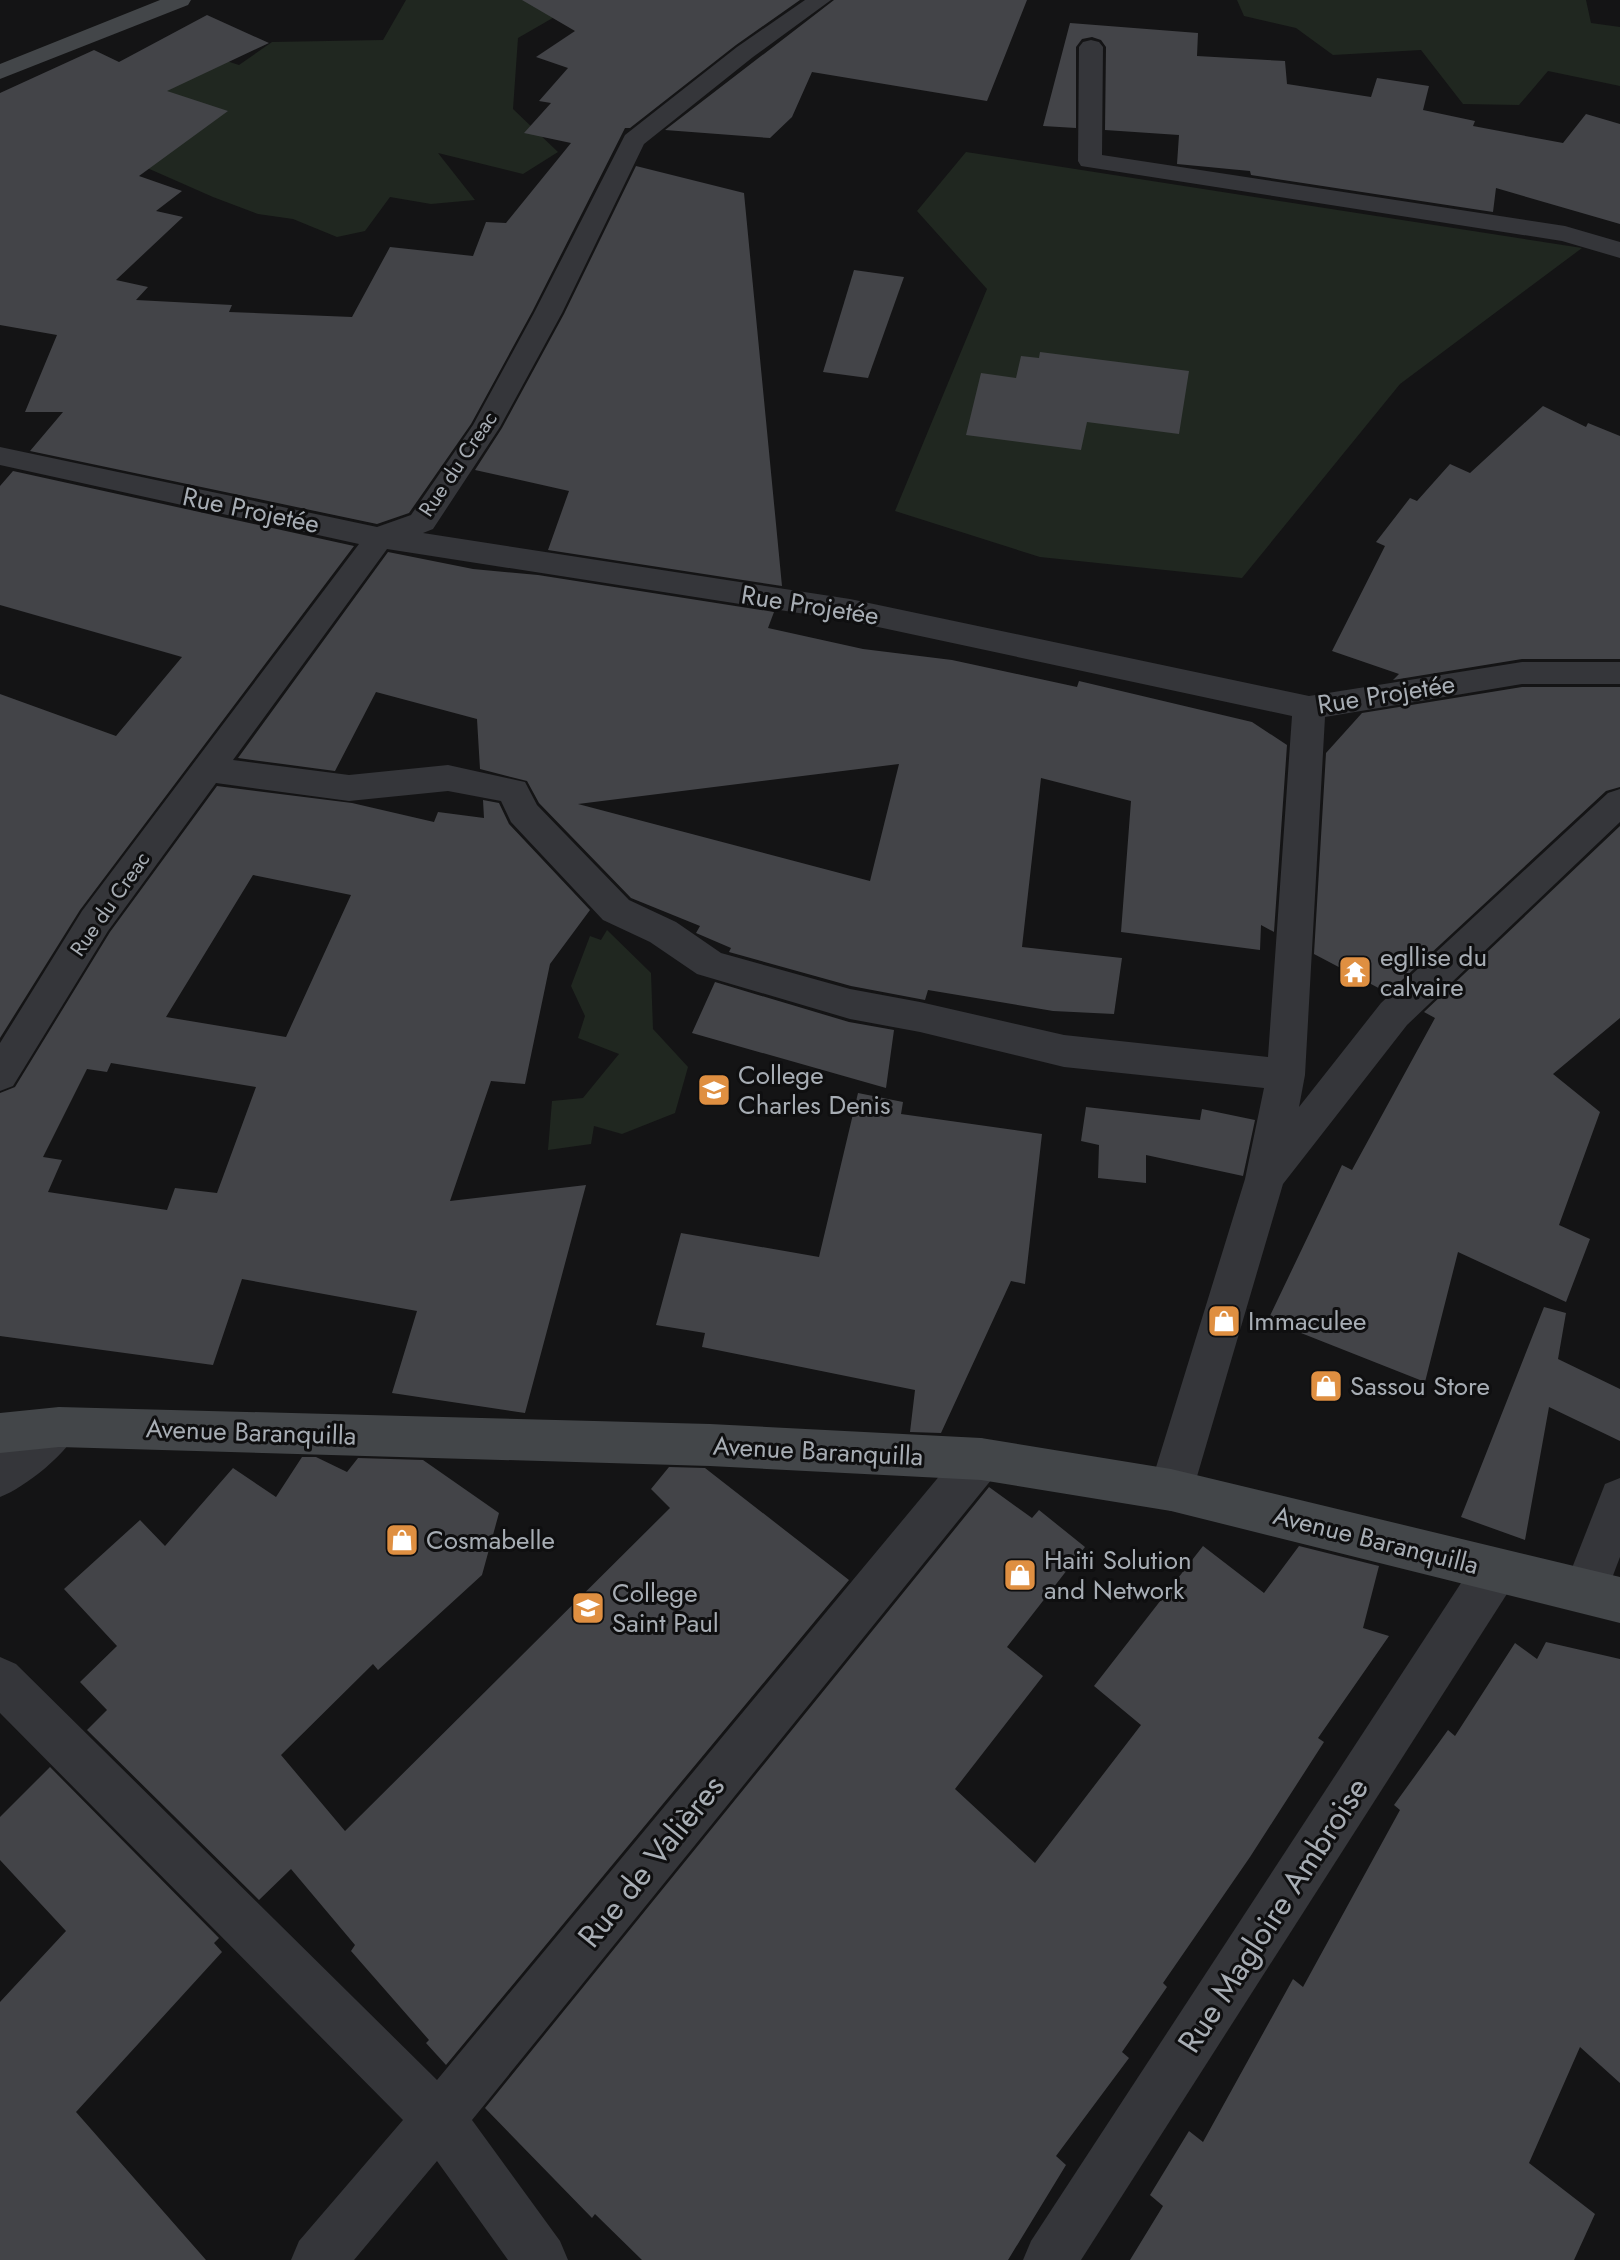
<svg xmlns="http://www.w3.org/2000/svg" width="1620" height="2260" viewBox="0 0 1620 2260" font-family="Jost,sans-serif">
  <rect width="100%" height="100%" fill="#141415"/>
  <!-- green -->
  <g fill="#202720">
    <polygon points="406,0 566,0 570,8 518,38 513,109 558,152 523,174 438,153 475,200 431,204 390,197 365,231 337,237 293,219 258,214 213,197 61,130 174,44 239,65 272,42 383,40"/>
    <polygon points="1237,0 1586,0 1591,23 1620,27 1620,86 1548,71 1519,105 1463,104 1421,50 1333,55 1296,28 1244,16"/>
    <polygon points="966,152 1582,248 1400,384 1242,578 1040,557 895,511 987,289 917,211"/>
    <polygon points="607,930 651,973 653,1029 688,1067 675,1113 622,1134 594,1126 591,1144 548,1150 552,1101 583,1098 619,1054 578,1038 585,1016 571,986 590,936 601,940"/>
  </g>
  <!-- building -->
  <g fill="#434448" fill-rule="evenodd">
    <polygon points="522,0 800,0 736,45 630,128 625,128 532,312 471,424 409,513 377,524 30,451 63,412 25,412 57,335 0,325 0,93 94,50 119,62 207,15 269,43 167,91 228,111 139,176 182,191 156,211 183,217 116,280 148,287 136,300 232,305 229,312 352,317 390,247 473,256 486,222 506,223 571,143 524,133 551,103 539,101 568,68 536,57 575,31"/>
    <polygon points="834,0 1027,0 987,101 812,72 792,117 770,138 665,130"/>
    <polygon points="1070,23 1198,33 1197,56 1285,61 1287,84 1371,97 1377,78 1429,86 1423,110 1475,121 1473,126 1563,143 1586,114 1620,124 1620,224 1496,188 1493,212 1251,175 1250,171 1177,164 1179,135 1105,130 1106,47 1101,40 1092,37 1082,39 1076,47 1076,128 1043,126"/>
    <polygon points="636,166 744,193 782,586 548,550 569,491 475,470 502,428 564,314"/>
    <polygon points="854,270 904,277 868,378 823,372"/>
    <polygon points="1040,352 1189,371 1179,434 1087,422 1081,450 966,435 981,373 1016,378 1021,356 1039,358"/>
    <polygon points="1543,406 1586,427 1588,423 1620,436 1620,659 1522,659 1393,680 1399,674 1332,651 1385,546 1376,542 1410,498 1417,501 1450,464 1470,473"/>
    <polygon points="13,471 354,546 80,910 0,1038 0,694 116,736 182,657 0,605 0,486"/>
    <path d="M388 552 473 569 538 575 774 612 768 628 863 649 952 660 1077 687 1079 681 1252 722 1287 745 1274 932 1261 925 1260 950 1121 932 1131 801 1041 778 1022 947 1122 958 1114 1014 1053 1011 928 990 925 1000 851 986 729 952 731 948 696 933 700 926 631 898 539 803 527 781 480 769 477 719 376 692 335 771 238 758ZM899 764 870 881 578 804Z"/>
    <polygon points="1522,687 1620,687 1620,787 1606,791 1388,993 1314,954 1326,753 1362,713"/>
    <path d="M217 786 352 803 434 822 438 812 484 818 483 800 499 803 509 824 590 910 550 964 525 1084 491 1081 450 1201 586 1185 525 1413 392 1393 417 1311 242 1279 213 1365 0 1336V1093L15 1087 110 932ZM253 875 351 895 286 1037 166 1017ZM111 1063 256 1087 217 1193 175 1188 167 1210 48 1192 62 1160 43 1157 87 1069 107 1072Z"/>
    <polygon points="1620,826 1620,1018 1553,1074 1600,1112 1559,1225 1590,1239 1566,1302 1458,1252 1425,1382 1268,1320 1342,1165 1352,1170 1435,1018 1424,1012"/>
    <polygon points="715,982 849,1022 894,1030 886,1088 692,1033"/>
    <polygon points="858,1093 903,1102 901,1114 1042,1134 1025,1284 1011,1281 941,1433 910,1432 915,1390 702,1347 705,1333 656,1325 681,1233 819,1257"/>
    <polygon points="1086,1107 1200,1120 1202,1109 1255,1120 1243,1176 1146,1155 1146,1183 1098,1178 1099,1145 1081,1141"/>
    <polygon points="1544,1307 1566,1313 1558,1359 1620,1389 1620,1441 1549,1407 1525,1540 1461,1517"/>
    <polygon points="302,1457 316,1457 347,1472 358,1458 423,1460 499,1513 482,1575 378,1670 373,1664 281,1755 345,1831 670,1508 651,1489 669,1467 705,1468 849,1580 446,2065 426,2043 429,2040 351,1951 355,1945 291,1869 259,1900 87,1730 107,1710 80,1682 117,1646 64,1589 140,1520 165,1546 233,1468 276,1497"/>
    <polygon points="989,1487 1032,1518 1039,1510 1085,1547 1007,1647 1043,1676 955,1789 1035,1863 1141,1725 1094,1686 1203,1546 1264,1593 1299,1546 1379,1566 1363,1628 1389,1636 1318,1738 1324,1742 1250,1857 1163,1983 1167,1987 1122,2052 1129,2058 1056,2156 1066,2165 1008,2260 642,2260 595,2214 592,2218 485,2108"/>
    <polygon points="1546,1642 1620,1659 1620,2083 1580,2047 1529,2163 1595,2214 1574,2260 1130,2260 1163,2206 1150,2195 1189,2131 1203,2142 1293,1979 1303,1987 1400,1810 1394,1805 1448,1730 1455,1736 1515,1643 1537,1659"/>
    <polygon points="50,1767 219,1938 214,1943 222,1952 76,2112 206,2260 0,2260 0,2002 66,1931 0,1860 0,1817"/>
  </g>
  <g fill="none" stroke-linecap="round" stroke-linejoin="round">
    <!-- street -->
    <g fill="#35363a" fill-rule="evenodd">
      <path d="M805 0H831L753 57 644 144 562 313 500 427 433 529 423 533 850 599 1309 696 1522 662H1620V684H1522L1325 717 1305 1075 1299 1107 1381 1003 1608 793 1620 789V822L1407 1025 1283 1184 1193 1490 1186 1505 1171 1511 1156 1505 1149 1490 1245 1179 1264 1088 1064 1067 920 1032 850 1019 697 974 650 942 603 920 511 822 501 801 448 791 349 801 216 783 108 931 13 1086 0 1091V1043L82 911 359 544 0 465V447L377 527 411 515 473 425 534 313 625 135 737 47ZM387 549 850 621 1292 716 1268 1057 1064 1035 920 1002 850 989 721 953 676 922 629 900 537 805 525 782 448 765 349 775 233 760Z"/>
      <polygon points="1091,40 1099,42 1103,47 1102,155 1565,226 1620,242 1620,258 1562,241 1081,166 1078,161 1079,47 1083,42"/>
      <path d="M59 1407 74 1413 80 1427C69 1452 26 1487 0 1497V1449L44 1413Z"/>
      <polygon points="981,1438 996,1444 1003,1459 996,1474 472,2120 560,2241 568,2260 508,2260 437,2161 354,2260 291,2260 299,2241 403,2120 0,1713 0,1657 16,1664 437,2080 966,1444"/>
      <polygon points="1620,1478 1620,1557 1601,1607 1585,1613 1569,1607 1563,1591 1605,1484"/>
      <polygon points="1496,1548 1512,1554 1518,1570 1512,1586 1081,2260 1023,2260 1031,2241 1480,1554"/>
    </g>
    <!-- secondary -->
    <g fill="#434649" fill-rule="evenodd">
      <polygon points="160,0 191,0 188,5 0,79 0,64"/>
      <polygon points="59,1407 710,1424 981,1438 1171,1469 1620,1577 1620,1623 1171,1511 981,1480 710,1466 59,1447 0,1453 0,1413"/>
    </g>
  </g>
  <!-- icons -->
  <defs>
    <symbol id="temple-square" viewBox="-11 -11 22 22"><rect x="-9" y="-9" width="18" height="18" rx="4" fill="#df8f41" stroke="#0f0f10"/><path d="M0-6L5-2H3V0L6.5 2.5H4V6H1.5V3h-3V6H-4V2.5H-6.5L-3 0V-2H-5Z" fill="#fff"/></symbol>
    <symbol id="school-square" viewBox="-11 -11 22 22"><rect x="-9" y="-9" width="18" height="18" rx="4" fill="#df8f41" stroke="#0f0f10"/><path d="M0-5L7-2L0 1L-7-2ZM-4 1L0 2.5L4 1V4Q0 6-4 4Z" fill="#fff"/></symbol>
    <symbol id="shop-square" viewBox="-11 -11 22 22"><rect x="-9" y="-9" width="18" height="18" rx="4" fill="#df8f41" stroke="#0f0f10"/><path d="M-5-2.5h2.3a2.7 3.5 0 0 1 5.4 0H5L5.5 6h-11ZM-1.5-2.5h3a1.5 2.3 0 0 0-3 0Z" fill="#fff"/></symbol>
  </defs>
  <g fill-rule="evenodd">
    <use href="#temple-square" x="1336" y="953" width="38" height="38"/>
    <use href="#school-square" x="695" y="1071" width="38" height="38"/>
    <use href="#shop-square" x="1205" y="1302" width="38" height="38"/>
    <use href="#shop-square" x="1307" y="1367" width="38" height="38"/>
    <use href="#shop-square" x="383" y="1521" width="38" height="38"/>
    <use href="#shop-square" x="1001" y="1556" width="38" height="38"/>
    <use href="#school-square" x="569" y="1589" width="38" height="38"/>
  </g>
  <g text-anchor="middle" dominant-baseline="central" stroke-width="6" stroke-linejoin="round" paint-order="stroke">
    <!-- far-street labels -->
    <g font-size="21" fill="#a7adb4" stroke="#0f0f10">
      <text transform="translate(458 464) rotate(-56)">Rue du Creac</text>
      <text transform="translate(110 904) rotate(-55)">Rue du Creac</text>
    </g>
    <!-- street labels -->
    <g font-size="26" fill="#a7adb4" stroke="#0f0f10">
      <text transform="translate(251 510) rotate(12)">Rue Projetée</text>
      <text transform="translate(810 605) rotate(9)">Rue Projetée</text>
      <text transform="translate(1386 694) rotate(-9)">Rue Projetée</text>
      <text transform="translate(251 1432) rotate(2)">Avenue Baranquilla</text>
      <text transform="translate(818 1451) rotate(3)">Avenue Baranquilla</text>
      <text transform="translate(1376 1540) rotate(14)">Avenue Baranquilla</text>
    </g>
    <!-- poi labels -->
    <g font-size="26" fill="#a7adb4" stroke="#0f0f10" text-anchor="start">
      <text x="1380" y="957">egllise du<tspan x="1380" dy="30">calvaire</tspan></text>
      <text x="738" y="1075">College<tspan x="738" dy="30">Charles Denis</tspan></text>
      <text x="1248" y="1321">Immaculee</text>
      <text x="1350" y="1386">Sassou Store</text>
      <text x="426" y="1540">Cosmabelle</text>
      <text x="1044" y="1560">Haiti Solution<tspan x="1044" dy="30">and Network</tspan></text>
      <text x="612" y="1593">College<tspan x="612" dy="30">Saint Paul</tspan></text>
    </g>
    <!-- near-street labels -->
    <g font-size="32" fill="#a7adb4" stroke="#0f0f10">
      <text transform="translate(651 1861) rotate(-51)">Rue de Valières</text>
      <text transform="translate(1273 1915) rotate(-57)">Rue Magloire Ambroise</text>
    </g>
  </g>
</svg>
